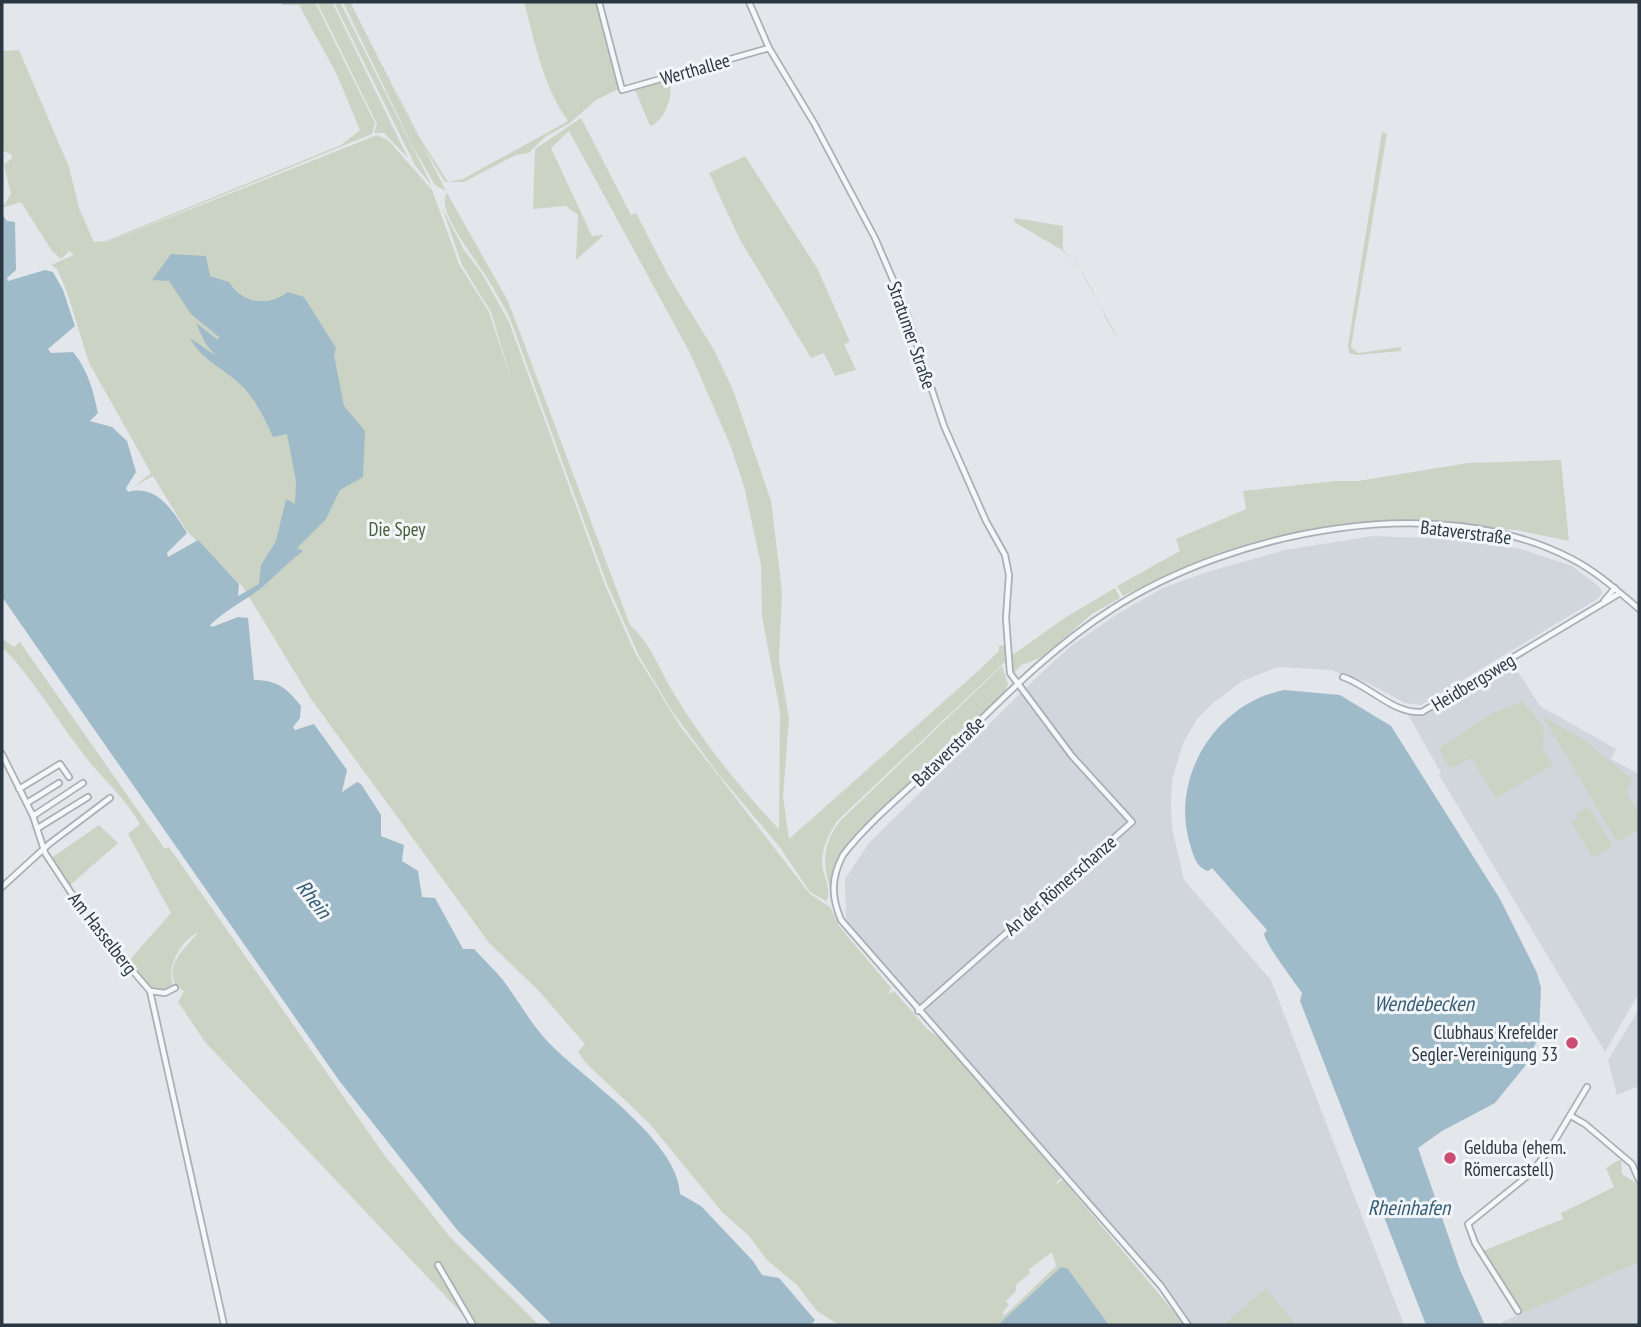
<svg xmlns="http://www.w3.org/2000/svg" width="1641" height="1327" viewBox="0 0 1641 1327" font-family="'PT Sans Narrow',sans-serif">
  <rect width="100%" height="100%" fill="#e3e7eb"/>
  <!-- built -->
  <g fill="#d1d6dc">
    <polygon points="1373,536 1451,539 1521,549 1572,566 1600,587 1602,593 1599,598 1421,705 1405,703 1368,683 1331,670 1278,667 1242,681 1212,704 1198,718 1184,741 1172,779 1171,805 1172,828 1184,880 1271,980 1404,1325 1192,1325 1173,1297 923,1012 846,919 845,879 869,843 1035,679 1071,646 1119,613 1165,587 1207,572 1285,550"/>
    <polygon points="1508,662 1513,664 1540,706 1616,749 1611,759 1639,774 1639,993 1605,1052 1439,775 1441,773 1406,711 1422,712"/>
    <polygon points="1639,1009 1639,1086 1617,1095 1608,1060"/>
    <polygon points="1639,1262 1639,1325 1503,1325 1502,1322"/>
  </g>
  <!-- green -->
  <g fill="#cbd4c4" fill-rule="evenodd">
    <path d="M281 2H315L375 123 372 134 98 246 377 135 389 141 432 190 459 264 489 312 514 388 491 312 462 265 442 207 464 250 481 272 509 322 605 585 635 653 680 726 810 894 830 907 839 926 891 988 888 994 894 991 927 1029 943 1041 1061 1178 1054 1185 1063 1180 1185 1325H1109L1068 1269 998 1325H839L817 1311 797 1285 767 1260 749 1236 722 1212 650 1124 586 1063 578 1052 585 1044 537 989 490 944 311 699 243 587 186 530 153 476 132 488 151 473 89 363 67 292 57 269 51 265 74 255 69 251 61 259 52 251 21 202 2 208 11 194 4 165 12 158 11 154 2 151V51L19 50 69 167 79 208 94 242 106 241 341 145 360 130 337 75 299 5H283ZM1052 1252 1056 1266 1005 1315 1002 1313 1009 1305 1006 1301 1016 1291V1285L1031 1272 1028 1270Z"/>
    <polygon points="317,2 332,2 408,158 384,133 374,133 377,124"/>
    <polygon points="334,2 340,2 432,186 415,165"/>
    <polygon points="343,2 350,2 446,191 435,185 413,147"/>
    <path d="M524 2H598L619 89 596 100 570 123 545 137 529 153 516 155 464 182H445L417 136 394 86 418 135 448 182 463 179 568 121C543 86 535 43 524 2Z"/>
    <path d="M670 80C673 95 666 120 650 126L635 90Z"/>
    <path d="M581 118 631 215 636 213 669 277 714 350 733 390 771 501 782 592 779 660 789 719 783 796 789 839 977 672 999 651V646L1007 645 1006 661 837 821C829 834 822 847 822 864 823 877 833 890 826 901L810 892 779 846 719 775 672 711 639 656 607 584 509 316C502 304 495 290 487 278 478 262 434 209 447 193L508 301 630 625C652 645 658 667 673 692 703 742 739 787 779 829L780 712 762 616 761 565 744 486 731 447 691 355 569 131 551 148 592 236 604 235 576 260 578 215 566 206 533 209 535 149Z"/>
    <polygon points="1382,132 1387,134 1351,347 1358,353 1401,347 1401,351 1356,355 1349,353 1348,345"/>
    <polygon points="745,156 817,268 850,342 844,344 856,370 835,376 824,353 811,358 739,238 709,173"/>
    <path d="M1015 218 1063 226V250C1092 276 1097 308 1118 338L1077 264 1062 250 1014 222Z"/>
    <polygon points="1561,460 1569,541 1516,530 1392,523 1341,526 1308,530 1242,546 1192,564 1123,596 1117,586 1180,551 1176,539 1246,509 1243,491 1335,481 1358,481 1468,463"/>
    <polygon points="1115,588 1120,598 1092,614 1054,647 1040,658 1021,665 1014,673 1011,656 1066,617"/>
    <path d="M2 638 14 647 20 642 165 849 169 847 385 1156 451 1238 539 1325H478L468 1320 205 1042 178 1002 184 991 176 986C164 963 186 949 198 932 181 941 165 967 174 987 150 995 142 979 127 963L171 913 128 834 140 824C123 795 97 774 78 747 52 713 33 678 2 647Z"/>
    <path d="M1002 666 1008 684 1005 692 850 844 835 865 830 888C822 863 823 843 840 821Z"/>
    <polygon points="1522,701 1544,727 1543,750 1553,765 1496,798 1471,758 1455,767 1448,766 1439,748 1491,714"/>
    <path d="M1541 715 1587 742 1632 780 1626 792 1639 813V829L1617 842C1592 800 1568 756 1541 715Z"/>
    <polygon points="1585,808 1591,810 1612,846 1593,858 1571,822 1578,818 1576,813"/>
    <polygon points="99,825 118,843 68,887 50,859"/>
    <polygon points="1621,1159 1622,1174 1639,1185 1639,1262 1521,1314 1483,1251 1563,1219 1561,1213 1614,1187 1606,1168"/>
    <polygon points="1266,1288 1296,1325 1223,1325"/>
  </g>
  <!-- water -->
  <g fill="#9fbac9">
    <path d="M2 214 7 221 15 222 16 270 7 278 8 281 45 270 53 272 63 290 75 326 48 349 51 353 73 352C88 370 93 390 98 413L90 421 112 427 127 441 136 472 126 488 128 492C157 484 173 511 187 533L167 553 168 557 198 540 239 584 238 596 259 584 261 565 276 541 286 499 295 504 296 481 287 434 273 437C265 419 256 400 242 386 224 368 202 361 190 338L216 356 205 343 196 323 218 340 219 337 191 314 169 281 152 280 171 254 206 256 210 276 229 282C243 304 267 307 288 292L304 297 336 348 334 355 344 406 365 431 363 477 340 490 326 519 297 548 303 551C290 561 280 571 269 581 252 598 228 607 210 625L212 627 238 617 248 618 254 680C277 680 287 688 301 706L300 718 293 727 295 730 314 724 347 770 342 792 357 782 361 784 381 815V836L404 845 402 861 418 871 422 897 435 898 463 949H474C483 959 494 969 503 980 520 1003 533 1028 554 1048 589 1082 679 1143 680 1194L701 1206 753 1261 762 1275 779 1278 815 1320 811 1325H552L458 1231 338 1079 2 597Z"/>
    <path d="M1284 690 1340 695 1391 726 1500 899 1537 973 1541 988 1539 1036 1525 1066 1495 1103 1442 1131 1418 1148 1460 1270 1485 1325H1426L1300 1001 1302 993C1294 981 1266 945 1264 934L1267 930 1212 868 1208 871C1195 867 1193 853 1189 841 1171 774 1218 703 1284 690Z"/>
    <polygon points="1061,1267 1068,1269 1109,1325 998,1325"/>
  </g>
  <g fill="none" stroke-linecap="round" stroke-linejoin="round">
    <defs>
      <g id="minor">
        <polyline points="599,2 622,90 769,48"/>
        <polyline points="749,2 769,48 814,123 875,238 903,303 944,426 986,521 1005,555 1009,575 1006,618 1010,673 1072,756 1132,822 918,1011"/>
        <polyline points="1604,601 1615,588"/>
        <path d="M1343 677C1370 686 1393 714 1422 712L1620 593"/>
        <polyline points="2,754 33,816 45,853 89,920 150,991 165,993 175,988"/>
        <polyline points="19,789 60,764 69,777"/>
        <polyline points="27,803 59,783"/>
        <polyline points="33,816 83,783"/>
        <polyline points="38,828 88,797"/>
        <polyline points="2,887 49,844 110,798"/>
        <polyline points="150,991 224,1325"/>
        <polyline points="1571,1116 1585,1124 1632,1164 1639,1180"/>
        <polyline points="438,1265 473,1325"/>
        <polyline points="1518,1311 1475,1243 1468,1224 1531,1173 1551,1147 1587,1087"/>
        <path d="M1188 1325 1161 1286 841 920C831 896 831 878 843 855 869 821 913 785 945 755 998 703 1049 649 1112 609 1233 531 1438 489 1572 559 1597 572 1618 591 1639 609"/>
      </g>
    </defs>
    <!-- minor casing -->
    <use href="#minor" stroke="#a8afb5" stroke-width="8"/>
    <!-- minor -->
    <use href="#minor" stroke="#f6f7f9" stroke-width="4.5"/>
  </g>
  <!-- markers -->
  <g fill="#cb4d72" stroke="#f3f6f8" stroke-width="2.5">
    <circle cx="1572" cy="1043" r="7"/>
    <circle cx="1450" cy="1158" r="7"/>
  </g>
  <g text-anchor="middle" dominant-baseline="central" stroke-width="6" stroke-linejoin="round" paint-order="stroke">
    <!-- street labels -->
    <g font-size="19" fill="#2b3742" stroke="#f3f6f8">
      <text transform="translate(695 69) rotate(-16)">Werthallee</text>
      <text transform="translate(912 335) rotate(71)">Stratumer Straße</text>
      <text transform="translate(1466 532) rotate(7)">Bataverstraße</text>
      <text transform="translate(1473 682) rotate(-31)">Heidbergsweg</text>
      <text transform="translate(948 751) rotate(-44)">Bataverstraße</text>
      <text transform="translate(1060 885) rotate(-41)">An der Römerschanze</text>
      <text transform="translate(103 933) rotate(52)">Am Hasselberg</text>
    </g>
    <!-- park labels -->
    <g font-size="19" fill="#455e39" stroke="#f3f6f8">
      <text x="397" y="529">Die Spey</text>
    </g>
    <!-- poi labels -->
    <g font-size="19" fill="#2b3742" stroke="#f3f6f8" text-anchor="end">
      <text x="1558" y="1032">Clubhaus Krefelder<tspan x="1558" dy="22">Segler-Vereinigung 33</tspan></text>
      <text x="1464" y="1147" text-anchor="start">Gelduba (ehem.<tspan x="1464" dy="22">Römercastell)</tspan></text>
    </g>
    <!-- water labels -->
    <g font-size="21" font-style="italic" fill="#365b75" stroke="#f3f6f8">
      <text transform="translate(314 899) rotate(52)">Rhein</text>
      <text x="1424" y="1003">Wendebecken</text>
      <text x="1409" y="1207">Rheinhafen</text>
    </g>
  </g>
  <!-- border -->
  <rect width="1641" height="1327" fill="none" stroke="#2b3742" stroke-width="7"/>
</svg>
